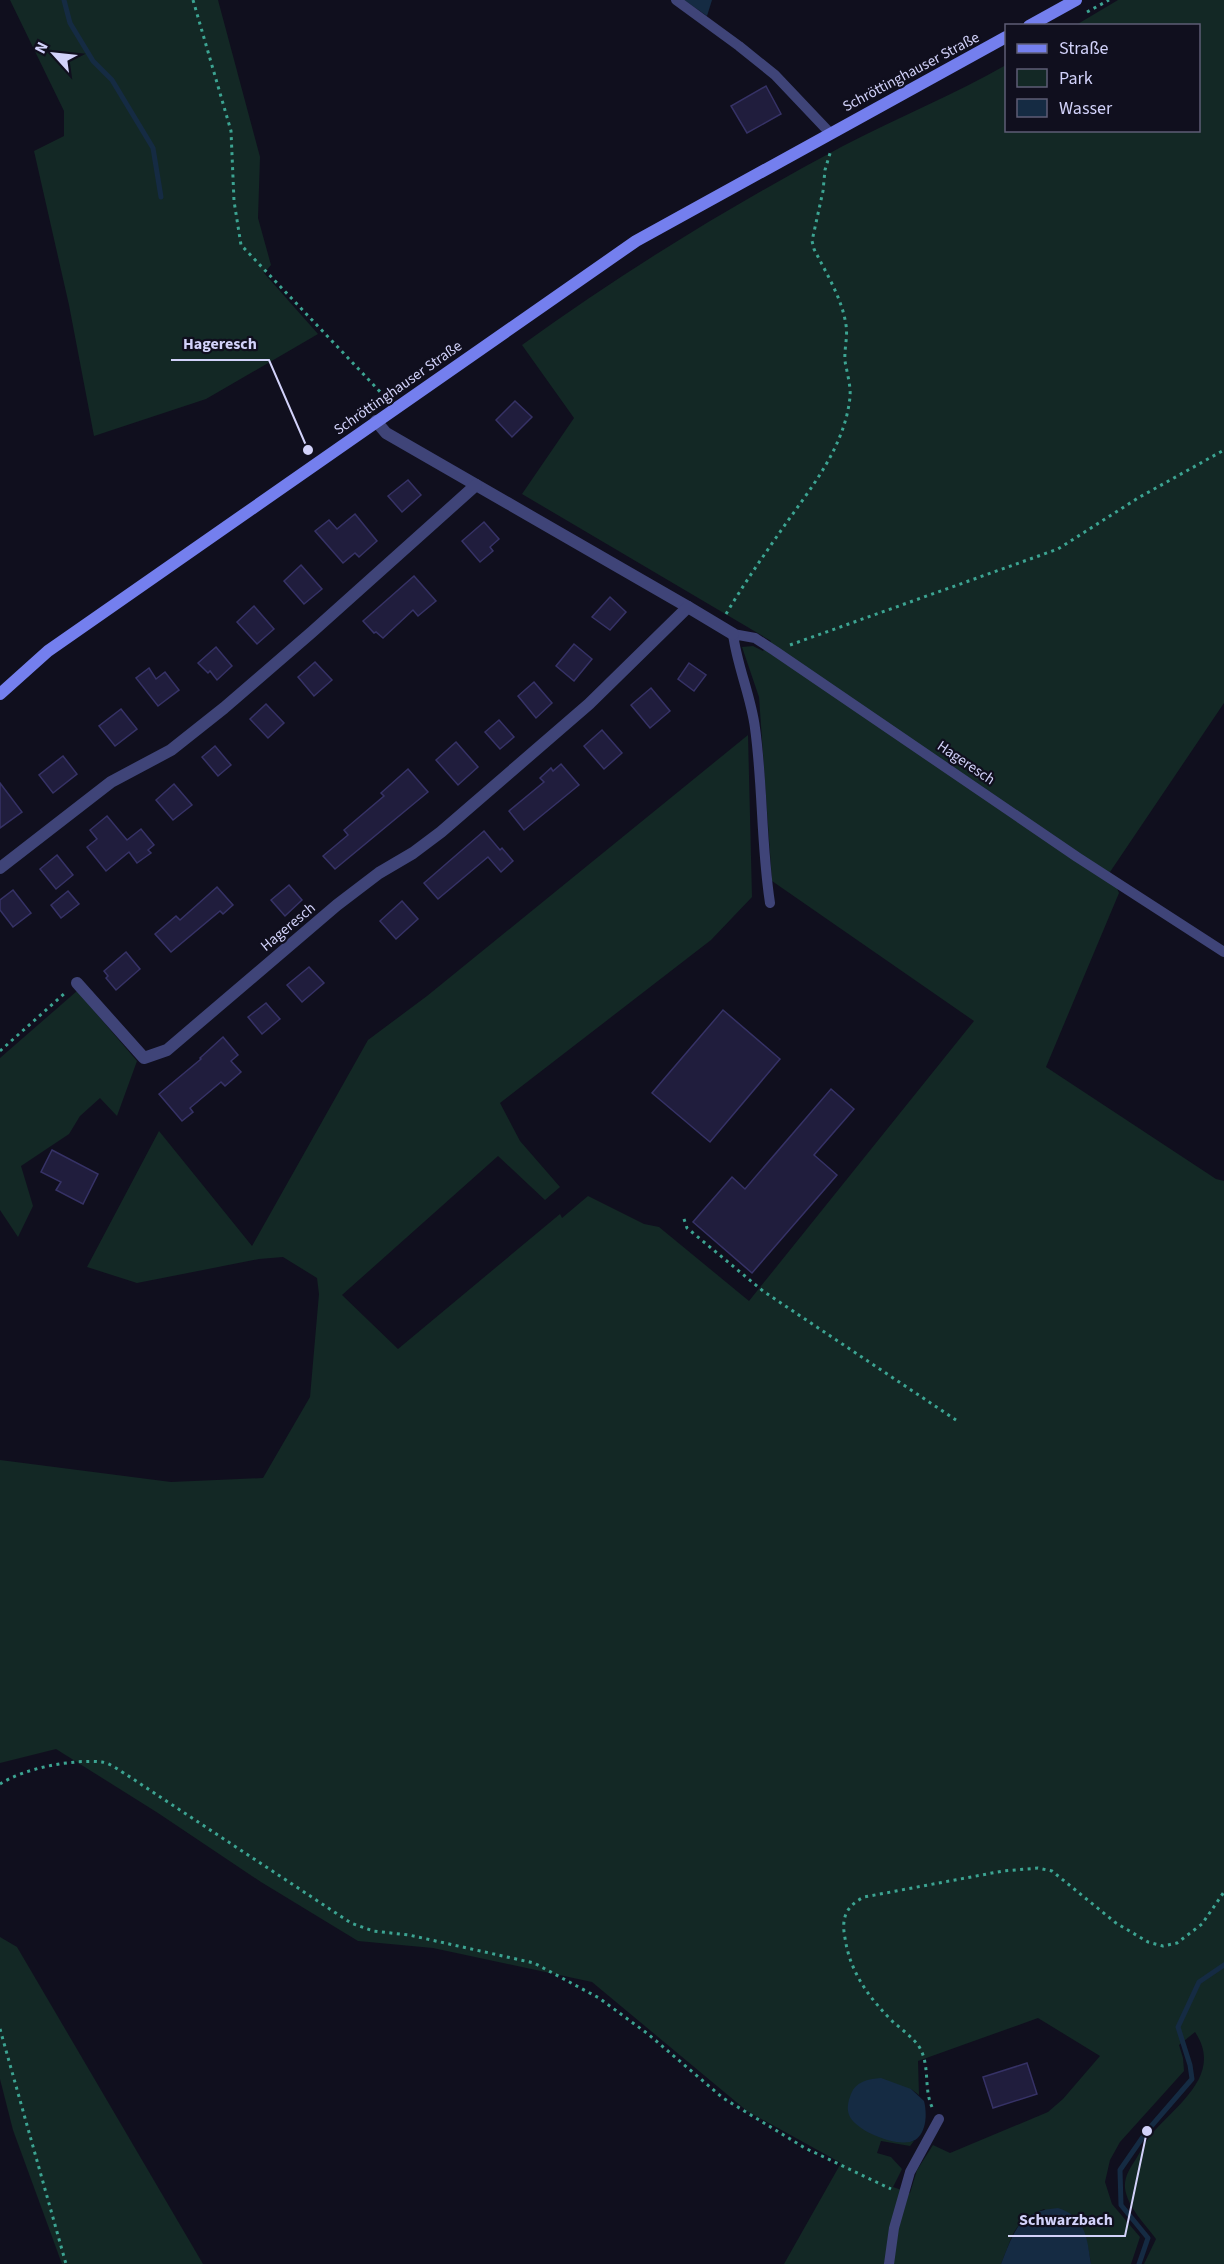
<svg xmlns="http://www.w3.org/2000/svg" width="1224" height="2264" viewBox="0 0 1224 2264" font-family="'Source Sans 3',sans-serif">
  <rect width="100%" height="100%" fill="#100f1e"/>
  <!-- green -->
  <g fill="#132825" fill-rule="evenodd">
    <polygon points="10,0 218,0 260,157 258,218 271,265 264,273 318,334 206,399 94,436 69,305 34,151 64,136 64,111"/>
    <path d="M1118 0H1224V703L1110 872 1119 893 1046 1067 1216 1179 1224 1181V2264H1144L1156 2239C1146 2225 1127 2207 1125 2188 1124 2177 1130 2168 1136 2159 1141 2151 1145 2142 1151 2135 1176 2105 1224 2075 1195 2032L1179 2045 1183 2058 1184 2071 1120 2142 1110 2160 1105 2182 1112 2204 1140 2237 1131 2264H1091L1088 2247 1044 2209C1012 2222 1014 2234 1001 2264H784L841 2163 747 2111 592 1982 433 1948 358 1941 261 1882 158 1813 56 1749 0 1763V1460L171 1482 263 1478 310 1397 319 1294 317 1278 283 1257 259 1259 137 1283 87 1267 159 1131 252 1246 368 1040 427 996 748 735 752 897 711 940 500 1103 520 1141 560 1187 545 1200 498 1156 342 1295 398 1349 560 1214 562 1218 588 1196 644 1224 659 1227 749 1301 974 1021 772 881 759 697 742 647 753 646 763 651 771 641 522 494 574 418 522 345C624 271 732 205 843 146 897 118 953 95 1006 65V130H1198V26L1076 25ZM1038 2018 1100 2056 1063 2099 1048 2112 950 2153 933 2145 917 2170 910 2193 893 2187 902 2169 891 2157 877 2153 881 2141 910 2146 914 2141 898 2142 911 2089 919 2095 918 2061Z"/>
    <polygon points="77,991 137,1061 117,1116 100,1098 80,1116 69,1134 21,1166 33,1206 18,1237 0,1210 0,1058"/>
    <polygon points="0,1937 17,1947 203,2264 62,2264 13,2130 0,2079"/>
  </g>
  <!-- water -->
  <g fill="#152b43">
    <polygon points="684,0 712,0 707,16"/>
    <path d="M881 2078 911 2089 924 2101C927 2113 927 2132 915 2140 900 2149 858 2132 850 2117 846 2109 848 2102 851 2094 856 2081 869 2079 881 2078Z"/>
    <path d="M1058 2208C1086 2217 1087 2238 1091 2264H1001C1014 2232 1018 2211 1058 2208Z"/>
  </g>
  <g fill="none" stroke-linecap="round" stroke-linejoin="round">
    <!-- stream -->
    <g stroke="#152b43" stroke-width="5">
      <polyline points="64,0 70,23 93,61 112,80 153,148 161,197"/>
      <polyline points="1139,2264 1148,2238 1121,2205 1120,2170 1147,2131 1192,2079 1190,2065 1178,2027 1199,1982 1224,1965"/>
    </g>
  </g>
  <!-- building -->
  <g fill="#201d3d" stroke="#363266" stroke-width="1.5">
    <polygon points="766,86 781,114 747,133 731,106"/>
    <polygon points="515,401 532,417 512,437 496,420"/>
    <polygon points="408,480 421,495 402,512 388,496"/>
    <polygon points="355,514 377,541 359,557 355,553 343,563 315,531 329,520 337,529"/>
    <polygon points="484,522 499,539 490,547 493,551 480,562 462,541"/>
    <polygon points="301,565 322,589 304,604 284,581"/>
    <polygon points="414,576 436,601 418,616 413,610 383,638 376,632 374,633 363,621"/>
    <polygon points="610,597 626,612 610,630 592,617"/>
    <polygon points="254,606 274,629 257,644 237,622"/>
    <polygon points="574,644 592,659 574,681 556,666"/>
    <polygon points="216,647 232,666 217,680 210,671 208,673 198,663"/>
    <polygon points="315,662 332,680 314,696 298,677"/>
    <polygon points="689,663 706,675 694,691 678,679"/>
    <polygon points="149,668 156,679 165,672 179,690 158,706 136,678"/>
    <polygon points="534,682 552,703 536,718 518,696"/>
    <polygon points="651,688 670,711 650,728 631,705"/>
    <polygon points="266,704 284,723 268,738 250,719"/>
    <polygon points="121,709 137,729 115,746 99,726"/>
    <polygon points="499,720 514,737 500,749 485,732"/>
    <polygon points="602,730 622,753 604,769 584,746"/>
    <polygon points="456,742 478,767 458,785 436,760"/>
    <polygon points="215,746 231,765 218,776 202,757"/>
    <polygon points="63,756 77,774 53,793 39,775"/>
    <polygon points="561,764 579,785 524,830 509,811 544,782 540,778 551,768 553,771"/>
    <polygon points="408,769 428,792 335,869 323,856 348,835 344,830 384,796 381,793"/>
    <polygon points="0,783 22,812 0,828"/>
    <polygon points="174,784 192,805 173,820 156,800"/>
    <polygon points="107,816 127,840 141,829 154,845 148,850 151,853 137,863 129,852 106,871 87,847 97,839 90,830"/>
    <polygon points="484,831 500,850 502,848 513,861 501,872 488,857 438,899 424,883"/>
    <polygon points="57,855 73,875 56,889 40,869"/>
    <polygon points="289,885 302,900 285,916 271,900"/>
    <polygon points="217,887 233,905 223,914 220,911 171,952 155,934 176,916 180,920"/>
    <polygon points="13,890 31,913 13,927 0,910 0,900"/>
    <polygon points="68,891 79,904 61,918 51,905"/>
    <polygon points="402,901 418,919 396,939 380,921"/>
    <polygon points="126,952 140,969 116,990 106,978 108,976 104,971"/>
    <polygon points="309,967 324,983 302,1002 287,985"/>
    <polygon points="266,1003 280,1019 262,1034 248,1017"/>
    <polygon points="723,1010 780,1059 710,1142 652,1093"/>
    <polygon points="223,1037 238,1055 231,1061 241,1072 225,1086 221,1082 190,1108 193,1112 182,1121 159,1094 201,1059 200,1058"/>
    <polygon points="831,1089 854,1109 814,1155 837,1175 752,1273 693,1222 732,1177 745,1189"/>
    <polygon points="52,1150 98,1174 83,1204 56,1190 61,1182 41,1172"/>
    <polygon points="1027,2063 1037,2094 993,2108 983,2077"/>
  </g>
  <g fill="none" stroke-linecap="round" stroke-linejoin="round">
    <!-- path -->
    <g stroke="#3ca492" stroke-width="3" stroke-dasharray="3 4.5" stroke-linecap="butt">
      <polyline points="193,0 231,131 234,201 241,245 386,398"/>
      <polyline points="1087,12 1109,0"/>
      <path d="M726 614C745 582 766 552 787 522 814 484 845 445 850 397 851 386 847 373 845 361 844 349 848 337 846 325 842 298 826 273 814 249L812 241 823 191 825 170 831 150"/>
      <polyline points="790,645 1058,549 1138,498 1224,450"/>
      <polyline points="0,1051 66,992"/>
      <polyline points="684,1219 687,1228 763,1291 956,1420"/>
      <path d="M0 1784C25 1768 72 1759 102 1762 110 1763 120 1771 127 1775L351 1923 373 1931 409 1935 534 1963 599 1998 648 2034 723 2098 805 2148 891 2189"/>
      <polyline points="0,2029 66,2264"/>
      <path d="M932 2107C923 2087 931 2064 918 2045 911 2036 900 2028 891 2020 868 1996 850 1972 845 1938 841 1918 846 1906 864 1897L1003 1871 1038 1868 1052 1871 1116 1923 1148 1942 1163 1946 1177 1943 1202 1924 1224 1892"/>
    </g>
    <!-- lane -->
    <g stroke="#3f4478" stroke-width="10">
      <polyline points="676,0 739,46 775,75 830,133"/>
      <path d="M770 903C761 845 763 786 755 728 751 696 737 666 733 634L755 638 775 651 1077 857 1224 952"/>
      <polyline points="889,2264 894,2228 910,2172 939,2119"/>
    </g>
    <!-- street -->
    <g stroke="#3f4478" stroke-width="12">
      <polyline points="376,421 386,433 688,607"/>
      <polyline points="0,868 111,782 171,750 224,708 312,632 476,485"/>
      <polyline points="77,983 144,1058 167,1050 337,905 379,873 413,853 441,832 589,704 688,607 733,634"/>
    </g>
    <!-- secondary -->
    <g stroke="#747fee" stroke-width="12">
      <polyline points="1029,26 1076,0"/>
      <polyline points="0,694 48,651 636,241 1006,37"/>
    </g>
  </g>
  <g text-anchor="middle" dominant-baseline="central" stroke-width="4.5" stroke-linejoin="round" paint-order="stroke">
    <!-- street labels -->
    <g font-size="15" fill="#d2d2fa" stroke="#100f1e">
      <text transform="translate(911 72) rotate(-28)">Schröttinghauser Straße</text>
      <text transform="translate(398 388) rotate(-35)">Schröttinghauser Straße</text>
      <text transform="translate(966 763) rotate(34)">Hageresch</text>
      <text transform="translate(288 927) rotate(-40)">Hageresch</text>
    </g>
  </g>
  <!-- callouts -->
  <path fill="none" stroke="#d2d2fa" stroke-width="2" d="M308 450L269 360H171M1147 2131L1125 2236H1008"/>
  <g fill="#d2d2fa" stroke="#100f1e" stroke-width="2">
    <circle cx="308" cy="450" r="6"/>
    <circle cx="1147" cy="2131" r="6"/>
  </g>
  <g font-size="16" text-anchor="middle" font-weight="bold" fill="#d2d2fa" stroke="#100f1e" stroke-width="4.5" stroke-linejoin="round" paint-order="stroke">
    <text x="220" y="349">Hageresch</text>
    <text x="1066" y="2225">Schwarzbach</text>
  </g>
  <!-- legend -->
  <rect x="1005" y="24" width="195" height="108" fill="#100f1e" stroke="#5e5d76" stroke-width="1.5"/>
  <rect x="1017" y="44" width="30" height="9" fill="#747fee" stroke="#5e5d76" stroke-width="1.5"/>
  <text x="1059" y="54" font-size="18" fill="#d2d2fa">Straße</text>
  <rect x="1017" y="69" width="30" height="18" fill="#132825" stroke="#5e5d76" stroke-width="1.5"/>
  <text x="1059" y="84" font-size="18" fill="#d2d2fa">Park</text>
  <rect x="1017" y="99" width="30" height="18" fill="#152b43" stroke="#5e5d76" stroke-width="1.5"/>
  <text x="1059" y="114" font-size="18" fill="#d2d2fa">Wasser</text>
  <!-- north arrow -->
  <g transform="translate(54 54) rotate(297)" stroke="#100f1e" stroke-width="4.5" paint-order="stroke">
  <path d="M0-4.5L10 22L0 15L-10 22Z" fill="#d2d2fa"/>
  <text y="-9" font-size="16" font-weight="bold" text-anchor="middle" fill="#d2d2fa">N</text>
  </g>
</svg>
